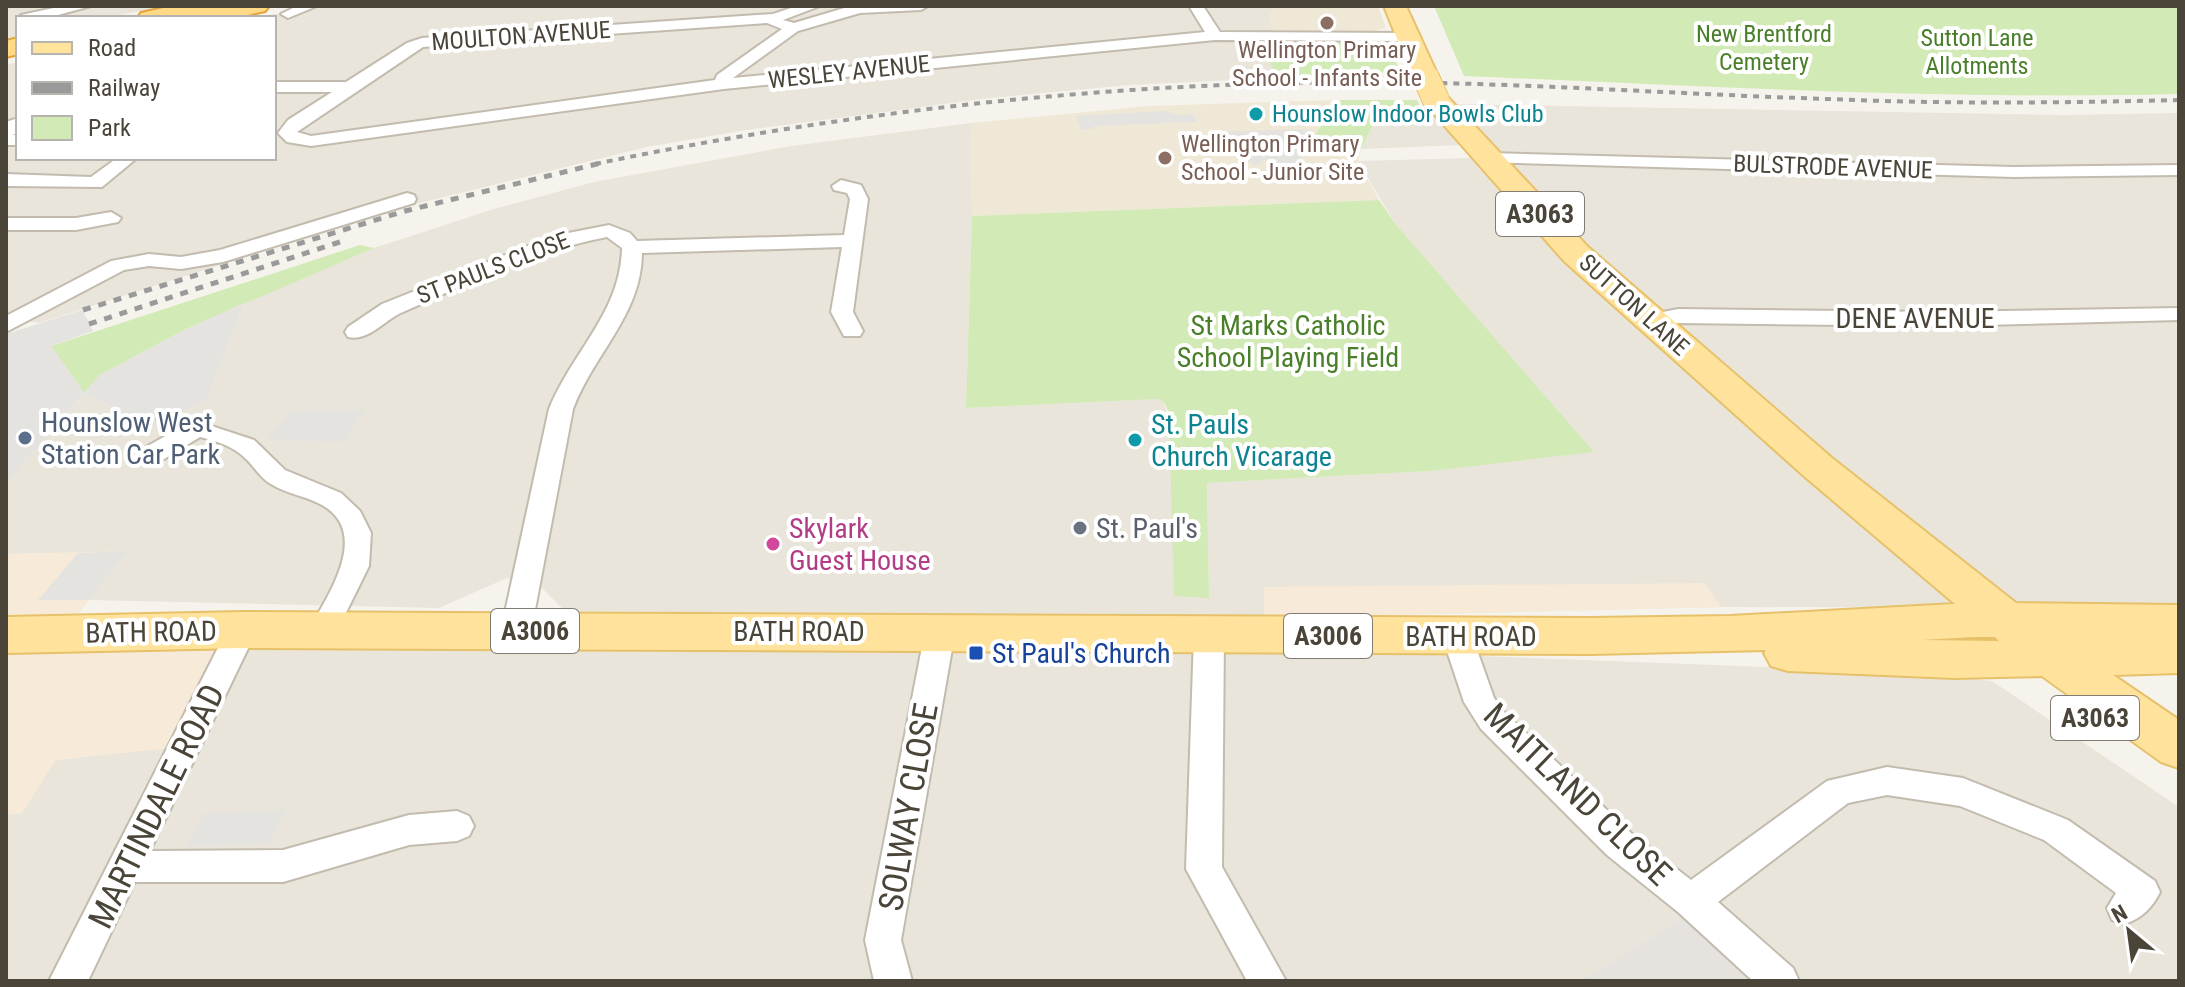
<svg xmlns="http://www.w3.org/2000/svg" width="2185" height="987" viewBox="0 0 2185 987" font-family="'Roboto Condensed',sans-serif">
  <rect width="100%" height="100%" fill="#f6f3ec"/>
  <!-- residential -->
  <g fill="#eae5da">
    <polygon points="6,6 164,6 105,18 18,18 18,36 6,38"/>
    <polygon points="326,6 1275,6 1269,18 1273,30 1262,42 1276,78 1130,85 990,98 746,130 647,147 388,211 39,323 6,318 6,142 18,134 18,158 274,158 274,18 252,18"/>
    <polygon points="18,62 18,114 6,122 6,65"/>
    <polygon points="1449,104 2063,115 2179,113 2179,608 1721,607 1264,618 565,611 542,588 507,578 439,608 89,600 127,552 6,554 6,483 84,393 153,428 207,399 244,303 374,248 494,209 594,182 791,146 971,123 972,216 966,408 1157,399 1164,402 1209,598 1207,483 1430,471 1396,225 1358,161 1470,158 1462,145 1361,149 1382,107"/>
    <polygon points="242,630 307,647 1426,654 1901,672 1992,681 2179,807 2179,981 1756,981 1685,916 1579,981 6,981 6,815 22,813 55,760 185,746"/>
  </g>
  <!-- commercial -->
  <g fill="#f7ead8">
    <polygon points="128,551 63,633 242,630 185,746 56,760 22,813 6,815 6,554"/>
    <polygon points="1705,583 1721,607 1264,618 1264,587"/>
  </g>
  <!-- industrial -->
  <polygon fill="#e6e2dd" points="1685,916 1756,981 1579,981"/>
  <!-- education -->
  <g fill="#efe8d6">
    <polygon points="1275,6 1378,6 1386,28 1371,32 1273,30 1269,18"/>
    <polygon points="1335,100 1312,141 1361,149 1358,161 1379,200 972,216 971,123 1149,106"/>
  </g>
  <!-- green -->
  <g fill="#d2eab5">
    <path d="M1434 6H2179V94C1940 100 1702 86 1464 76Z"/>
    <polygon points="1262,42 1389,43 1402,77 1275,75"/>
    <polygon points="1335,100 1417,100 1420,107 1382,107 1361,149 1312,141"/>
    <polygon points="1379,200 1396,225 1594,452 1430,471 1207,483 1209,598 1174,596 1169,413 1164,402 1157,399 966,408 972,216"/>
    <polygon points="360,245 374,248 186,329 100,375 84,393 51,346"/>
  </g>
  <!-- parking -->
  <g fill="#e5e3e0">
    <polygon points="1164,111 1180,115 1193,114 1197,122 1094,126 1094,129 1081,130 1076,116"/>
    <polygon points="1312,129 1308,144 1295,146 1305,165 1274,166 1271,160 1263,160 1257,165 1237,159 1248,150 1262,153 1261,148 1240,148 1213,140 1210,132"/>
    <polygon points="244,303 207,399 153,428 84,393 6,483 6,334 82,310 93,331 51,346 84,393 100,375 186,329"/>
    <polygon points="365,410 343,442 267,440 290,411"/>
    <polygon points="128,551 89,600 38,600 78,553"/>
    <polygon points="286,811 268,844 185,846 205,813"/>
  </g>
  <g fill="none" stroke-linecap="round" stroke-linejoin="round">
    <defs>
      <g id="minor">
        <polygon points="63,6 91,6 47,18 19,18 21,15"/>
        <polygon points="297,6 317,6 288,18 281,14"/>
        <path d="M797 6H820L783 20 794 23 851 6H928L921 10 860 13 798 31 733 78 1205 32 1189 6H1203L1220 32 1409 33 1416 37 1409 41 1215 40 724 89 311 146 287 142 278 133 288 120 332 92H274V82H346L407 43 422 38 773 14ZM767 23 782 29 717 75 715 80 311 136 297 132 423 47Z"/>
        <rect x="6" y="135" width="12" height="10"/>
        <polygon points="1488,153 2014,167 2179,165 2179,175 2014,177 1482,162 1479,158"/>
        <polygon points="117,158 137,158 102,187 6,186 6,174 91,177"/>
        <path d="M841 180 861 185 868 199 853 312 863 331 860 336H844L831 312 842 247 642 253C642 314 593 355 573 409L531 631 526 639 516 642 506 639 501 631 549 409C572 352 621 312 622 248L607 237C536 250 469 283 403 312 385 319 369 342 348 337L345 332 348 327 382 304 553 236 609 225 630 233 637 241 844 235 850 199 847 193 834 190 832 186Z"/>
        <polygon points="407,193 414,195 416,199 414,203 223,262 181,269 149,266 124,270 6,332 6,316 111,261 149,254 181,257 220,250"/>
        <polygon points="111,212 121,218 118,222 76,230 6,230 6,218 76,218"/>
        <polygon points="2179,308 2179,320 1941,326 1678,323 1651,328 1640,321 1643,316 1678,309 1941,312"/>
        <path d="M169 412 254 440 285 470 341 493 360 511 371 533 369 566 333 639 323 642 313 639 308 631C327 597 372 533 322 505 306 496 287 494 271 484 260 478 254 466 245 458 233 446 216 441 200 437L164 459H146L142 453 146 447 176 430 160 424 157 419 160 414Z"/>
        <polygon points="242,619 252,622 257,630 150,851 283,850 409,815 457,811 469,816 474,826 469,836 457,841 409,845 283,882 135,882 88,981 49,981 227,630 232,622"/>
        <polygon points="940,621 950,624 955,632 901,940 912,981 874,981 865,940 925,632 930,624"/>
        <polygon points="1209,625 1219,628 1224,636 1222,867 1286,981 1247,981 1186,869 1194,636 1199,628"/>
        <path d="M1457 625 1467 628 1472 636 1494 698 1503 711 1631 833 1691 880 1827 781 1887 767 1963 778 2068 820 2155 881 2160 892C2152 908 2142 918 2125 924L2112 920 2107 908 2116 893 2044 840 1960 806 1887 795 1848 803 1718 902 1793 968 1799 981H1753L1678 912 1607 855 1481 729 1464 702 1442 636 1447 628Z"/>
      </g>
      <polygon id="tertiary" points="18,118 18,133 6,137 6,122"/>
      <g id="primary">
        <polygon points="1384,6 1406,6 1439,78 1435,83 1417,83 1413,78"/>
        <path d="M1436 92 1445 94 1588 247 1832 458 2016 603 2179 605V673L2113 675 2179 720V768L2161 762 2042 676 1954 678 1788 671 1771 666 1764 653 1766 650 1591 654 242 648 6 653V617L242 612 1591 618 1730 616 1955 604 1804 476 1564 261 1427 106 1423 100 1427 94ZM1973 637H1995L1999 641 1922 640Z"/>
      </g>
      <g id="trunk">
        <polygon points="172,6 269,6 265,11 235,18 138,18 141,13"/>
        <polygon points="18,38 18,54 6,57 6,41"/>
      </g>
    </defs>
    <!-- minor casing -->
    <use href="#minor" stroke="#c2bbae" stroke-width="4"/>
    <!-- tertiary casing -->
    <use href="#tertiary" stroke="#c2bbae" stroke-width="4"/>
    <!-- primary casing -->
    <use href="#primary" stroke="#e6c16a" stroke-width="4"/>
    <!-- trunk casing -->
    <use href="#trunk" stroke="#e0a43c" stroke-width="4"/>
    <!-- minor -->
    <use href="#minor" fill="#fff" fill-rule="evenodd"/>
    <!-- tertiary -->
    <use href="#tertiary" fill="#fff" fill-rule="evenodd"/>
    <!-- primary -->
    <use href="#primary" fill="#ffe39c" fill-rule="evenodd"/>
    <!-- trunk -->
    <use href="#trunk" fill="#ffd985" fill-rule="evenodd"/>
    <!-- rail-far1 -->
    <path stroke="#9a9a9a" stroke-width="4" stroke-dasharray="6 6" stroke-linecap="butt" d="M595 164C845 112 1101 83 1356 82 1514 82 1671 94 1828 99 1945 104 2062 103 2179 100"/>
    <!-- rail -->
    <g stroke="#9a9a9a" stroke-width="5" stroke-dasharray="8 8" stroke-linecap="butt">
      <polyline points="83,310 405,211 605,162"/>
      <polyline points="89,324 343,241"/>
    </g>
    <defs>
      <polyline id="primary-bridge" points="1426,78 1436,100"/>
    </defs>
    <!-- primary-bridge casing -->
    <use href="#primary-bridge" stroke="#e6c16a" stroke-width="28" stroke-linecap="butt"/>
    <!-- primary-bridge -->
    <use href="#primary-bridge" stroke="#ffe39c" stroke-width="26"/>
  </g>
  <!-- markers -->
  <g fill="#8d6e63" stroke="#fff" stroke-width="3">
    <circle cx="1327" cy="23" r="8"/>
    <circle cx="1165" cy="158" r="8"/>
  </g>
  <g fill="#0f9aa8" stroke="#fff" stroke-width="3">
    <circle cx="1256" cy="114" r="8"/>
    <circle cx="1135" cy="440" r="8"/>
  </g>
  <circle fill="#5c6f8a" stroke="#fff" stroke-width="3" cx="25" cy="438" r="8"/>
  <circle fill="#6b7280" stroke="#fff" stroke-width="3" cx="1080" cy="528" r="8"/>
  <circle fill="#d1479c" stroke="#fff" stroke-width="3" cx="773" cy="544" r="8"/>
  <rect fill="#1a4fb4" stroke="#fff" stroke-width="3" x="968" y="645" width="16" height="16" rx="4"/>
  <g text-anchor="middle" dominant-baseline="central" stroke-width="8" stroke-linejoin="round" paint-order="stroke">
    <!-- far-park labels -->
    <g font-size="24" fill="#4a7f2a" stroke="#fff">
      <text x="1764" y="34">New Brentford<tspan x="1764" dy="28">Cemetery</tspan></text>
      <text x="1977" y="38">Sutton Lane<tspan x="1977" dy="28">Allotments</tspan></text>
    </g>
    <!-- far-street labels -->
    <g font-size="24" fill="#4b4439" stroke="#fff">
      <text transform="translate(521 36) rotate(-4)">MOULTON AVENUE</text>
      <text transform="translate(849 72) rotate(-6)">WESLEY AVENUE</text>
      <text transform="translate(1833 167) rotate(2)">BULSTRODE AVENUE</text>
      <text transform="translate(493 268) rotate(-21)">ST PAULS CLOSE</text>
      <text transform="translate(1634 305) rotate(42)">SUTTON LANE</text>
    </g>
    <!-- far-education labels -->
    <g font-size="24" fill="#785e54" stroke="#fff">
      <text x="1327" y="50">Wellington Primary<tspan x="1327" dy="28">School - Infants Site</tspan></text>
      <text x="1181" y="144" text-anchor="start">Wellington Primary<tspan x="1181" dy="28">School - Junior Site</tspan></text>
    </g>
    <!-- far-culture labels -->
    <g font-size="24" fill="#0d838f" stroke="#fff" text-anchor="start">
      <text x="1272" y="114">Hounslow Indoor Bowls Club</text>
    </g>
    <!-- shield labels -->
    <g fill="#fff" stroke="#817c74" stroke-width="2">
      <rect x="1496" y="192" width="88" height="44" rx="6"/>
      <rect x="491" y="609" width="88" height="44" rx="6"/>
      <rect x="1284" y="614" width="88" height="44" rx="6"/>
      <rect x="2051" y="696" width="88" height="44" rx="6"/>
    </g>
    <g font-size="26" font-weight="bold" fill="#4b4439">
      <text x="1540" y="214">A3063</text>
      <text x="535" y="631">A3006</text>
      <text x="1328" y="636">A3006</text>
      <text x="2095" y="718">A3063</text>
    </g>
    <!-- street labels -->
    <g font-size="28" fill="#4b4439" stroke="#fff">
      <text x="1915" y="318">DENE AVENUE</text>
      <text x="799" y="631">BATH ROAD</text>
      <text transform="translate(151 632) rotate(-1)">BATH ROAD</text>
      <text x="1471" y="636">BATH ROAD</text>
    </g>
    <!-- park labels -->
    <g font-size="28" fill="#4a7f2a" stroke="#fff">
      <text x="1288" y="325">St Marks Catholic<tspan x="1288" dy="32">School Playing Field</tspan></text>
    </g>
    <!-- service labels -->
    <g font-size="28" fill="#4e5e75" stroke="#fff" text-anchor="start">
      <text x="41" y="422">Hounslow West<tspan x="41" dy="32">Station Car Park</tspan></text>
    </g>
    <!-- culture labels -->
    <g font-size="28" fill="#0d838f" stroke="#fff" text-anchor="start">
      <text x="1151" y="424">St. Pauls<tspan x="1151" dy="32">Church Vicarage</tspan></text>
    </g>
    <!-- hotel labels -->
    <g font-size="28" fill="#b23c85" stroke="#fff" text-anchor="start">
      <text x="789" y="528">Skylark<tspan x="789" dy="32">Guest House</tspan></text>
    </g>
    <!-- worship labels -->
    <g font-size="28" fill="#5b616d" stroke="#fff" text-anchor="start">
      <text x="1096" y="528">St. Paul's</text>
    </g>
    <!-- transit labels -->
    <g font-size="28" fill="#164399" stroke="#fff" text-anchor="start">
      <text x="992" y="653">St Paul's Church</text>
    </g>
    <!-- near-street labels -->
    <g font-size="34" fill="#4b4439" stroke="#fff">
      <text transform="translate(1578 794) rotate(44)">MAITLAND CLOSE</text>
      <text transform="translate(156 806) rotate(-64)">MARTINDALE ROAD</text>
      <text transform="translate(908 807) rotate(-80)">SOLWAY CLOSE</text>
    </g>
  </g>
  <!-- border -->
  <rect width="2185" height="987" fill="none" stroke="#4b4439" stroke-width="16"/>
  <!-- legend -->
  <rect x="16" y="16" width="260" height="144" fill="#ffffff" stroke="#b7b4b0" stroke-width="2"/>
  <rect x="32" y="42" width="40" height="12" fill="#ffe39c" stroke="#b7b4b0" stroke-width="2"/>
  <text x="88" y="56" font-size="24" fill="#4b4439">Road</text>
  <rect x="32" y="82" width="40" height="12" fill="#9a9a9a" stroke="#b7b4b0" stroke-width="2"/>
  <text x="88" y="96" font-size="24" fill="#4b4439">Railway</text>
  <rect x="32" y="116" width="40" height="24" fill="#d2eab5" stroke="#b7b4b0" stroke-width="2"/>
  <text x="88" y="136" font-size="24" fill="#4b4439">Park</text>
  <!-- north arrow -->
  <g transform="translate(2129 931) rotate(331)" stroke="#ffffff" stroke-width="6" paint-order="stroke">
  <path d="M0-6L14 30L0 20L-14 30Z" fill="#4b4439"/>
  <text y="-12" font-size="22" font-weight="bold" text-anchor="middle" fill="#4b4439">N</text>
  </g>
</svg>
